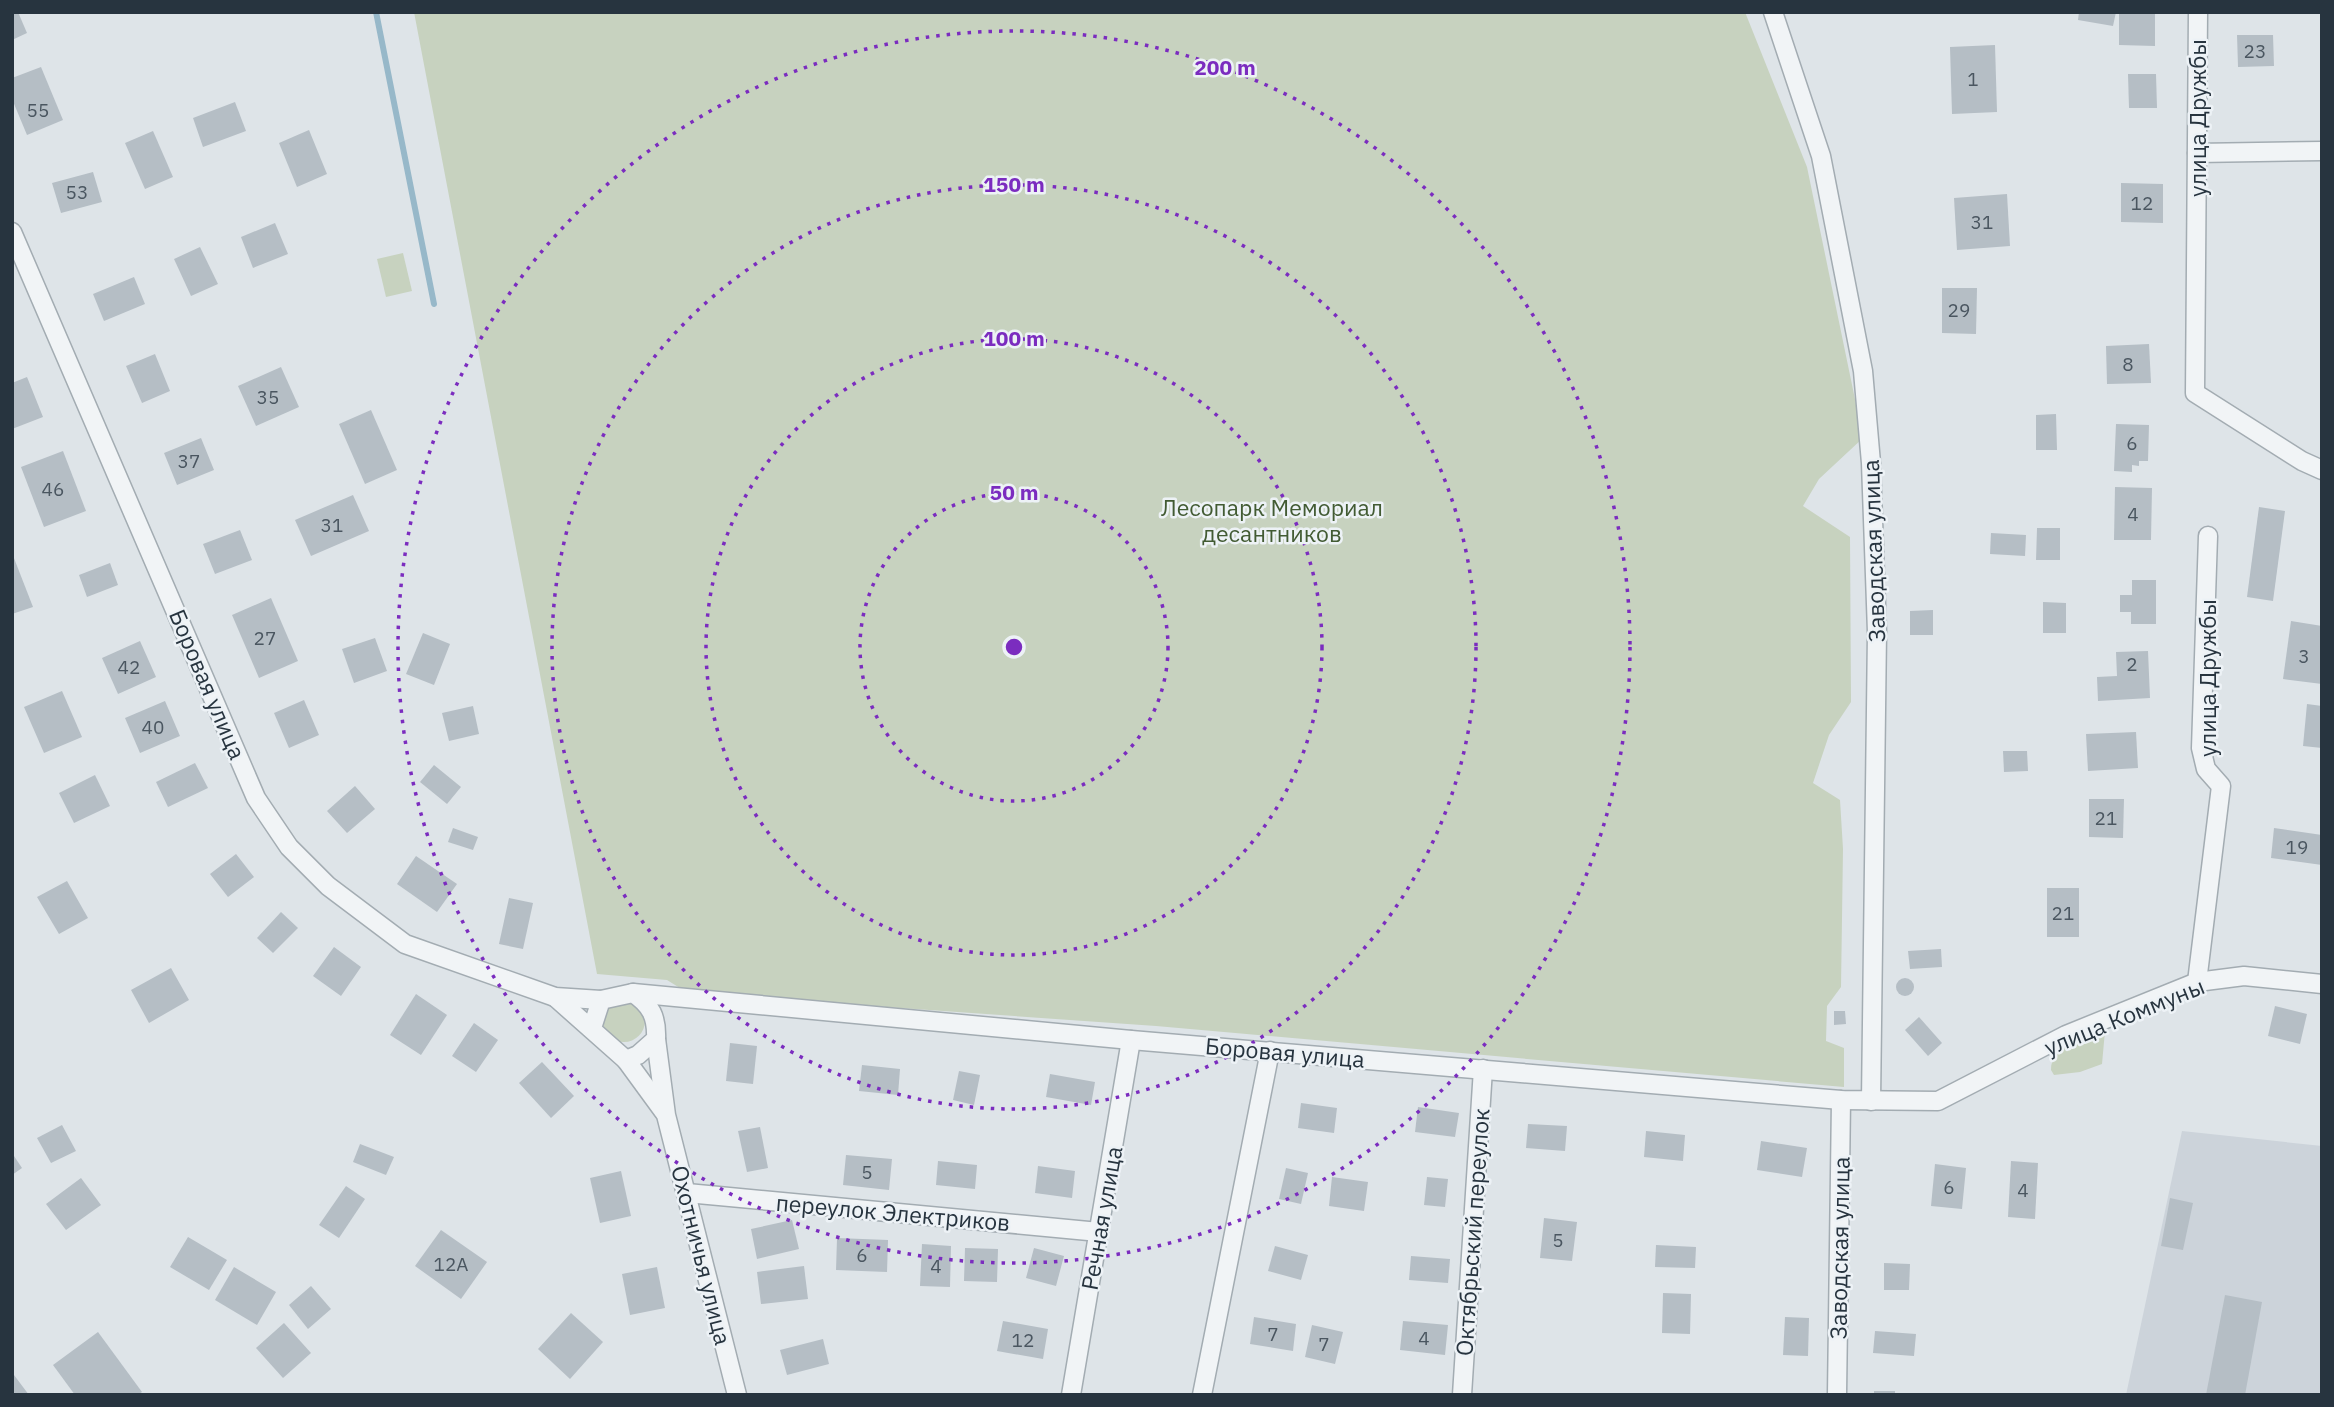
<svg xmlns="http://www.w3.org/2000/svg" width="2334" height="1407" viewBox="0 0 2334 1407" font-family="'IBM Plex Sans',sans-serif">
  <rect width="100%" height="100%" fill="#dee4e8"/>
  <!-- built -->
  <polygon fill="#ccd3da" points="2182,1131 2322,1146 2322,1395 2126,1395"/>
  <!-- green -->
  <g fill="#c7d2bf">
    <polygon points="414,12 1745,12 1807,167 1863,438 1819,479 1803,506 1850,537 1851,702 1829,735 1813,783 1840,800 1843,849 1841,987 1827,1006 1826,1041 1844,1048 1844,1087 1156,1026 688,993 667,980 597,974"/>
    <polygon points="403,253 412,291 386,297 377,259"/>
    <circle cx="624" cy="1021" r="21"/>
    <path d="M2105 1031 2102 1064 2080 1072 2054 1075 2051 1070C2051 1044 2084 1040 2105 1031Z"/>
  </g>
  <g fill="none" stroke-linecap="round" stroke-linejoin="round">
    <!-- stream -->
    <polyline stroke="#97b8c9" stroke-width="6" points="376,12 434,304"/>
  </g>
  <!-- building -->
  <g fill="#b5bec5">
    <polygon points="12,12 18,12 27,33 12,40"/>
    <polygon points="2079,12 2116,12 2113,26 2078,20"/>
    <polygon points="2119,12 2155,12 2155,46 2119,45"/>
    <polygon points="2237,35 2273,35 2274,66 2238,67"/>
    <polygon points="1995,45 1997,112 1952,114 1950,47"/>
    <polygon points="41,67 63,120 27,135 12,99 12,78"/>
    <polygon points="2128,74 2156,74 2157,108 2129,108"/>
    <polygon points="235,102 246,131 203,147 193,118"/>
    <polygon points="309,130 327,174 297,187 279,143"/>
    <polygon points="153,131 173,177 145,189 125,143"/>
    <polygon points="93,172 102,202 61,213 52,183"/>
    <polygon points="2121,183 2163,184 2163,223 2121,222"/>
    <polygon points="2007,194 2010,246 1957,250 1954,198"/>
    <polygon points="275,223 288,254 253,268 241,237"/>
    <polygon points="200,247 218,284 191,296 174,259"/>
    <polygon points="134,277 145,304 104,321 93,294"/>
    <polygon points="1942,288 1977,288 1976,334 1942,333"/>
    <polygon points="2149,344 2151,383 2107,384 2106,346"/>
    <polygon points="155,354 170,391 142,403 126,366"/>
    <polygon points="281,367 299,407 256,426 238,386"/>
    <polygon points="27,377 43,417 12,429 12,383"/>
    <polygon points="371,410 397,470 365,484 339,424"/>
    <polygon points="2056,414 2057,450 2036,450 2036,415"/>
    <polygon points="2116,424 2149,425 2148,461 2139,461 2139,466 2132,465 2132,472 2114,471"/>
    <polygon points="201,438 214,470 177,485 164,453"/>
    <polygon points="63,451 86,511 44,527 21,467"/>
    <polygon points="2115,487 2152,488 2151,540 2114,540"/>
    <polygon points="353,495 369,531 311,556 295,520"/>
    <polygon points="2259,507 2285,511 2273,601 2247,597"/>
    <polygon points="2037,528 2060,528 2060,560 2036,560"/>
    <polygon points="240,530 252,560 215,574 203,544"/>
    <polygon points="1991,533 2026,535 2025,556 1990,554"/>
    <polygon points="12,553 33,607 12,614"/>
    <polygon points="110,563 118,585 87,597 79,575"/>
    <polygon points="2132,580 2156,580 2156,624 2131,624 2131,612 2120,612 2120,595 2132,595"/>
    <polygon points="271,598 298,661 259,678 232,615"/>
    <polygon points="2043,602 2066,603 2066,633 2043,633"/>
    <polygon points="1933,610 1933,635 1910,635 1910,611"/>
    <polygon points="2291,621 2322,626 2322,684 2283,679"/>
    <polygon points="423,633 450,644 434,685 406,674"/>
    <polygon points="375,638 387,671 354,683 342,649"/>
    <polygon points="140,641 156,677 118,694 102,658"/>
    <polygon points="2148,651 2150,698 2098,701 2097,677 2117,676 2116,652"/>
    <polygon points="62,691 82,737 44,753 24,707"/>
    <polygon points="304,700 319,735 289,748 274,713"/>
    <polygon points="165,701 180,736 140,753 125,718"/>
    <polygon points="2307,704 2322,706 2322,748 2303,746"/>
    <polygon points="473,706 479,734 449,741 442,713"/>
    <polygon points="2136,732 2138,768 2088,771 2086,734"/>
    <polygon points="2003,751 2027,751 2028,771 2004,772"/>
    <polygon points="195,763 208,788 168,807 156,782"/>
    <polygon points="434,765 461,787 447,804 420,782"/>
    <polygon points="95,775 110,806 74,823 59,793"/>
    <polygon points="355,786 375,809 347,833 327,811"/>
    <polygon points="2089,799 2124,799 2123,838 2089,837"/>
    <polygon points="453,828 478,837 473,850 448,842"/>
    <polygon points="2274,828 2322,835 2322,865 2271,858"/>
    <polygon points="236,854 254,877 228,897 210,874"/>
    <polygon points="416,856 457,884 437,912 397,884"/>
    <polygon points="67,881 88,918 59,934 37,897"/>
    <rect x="2047" y="888" width="32" height="49"/>
    <polygon points="509,898 533,903 523,949 499,944"/>
    <polygon points="281,912 298,928 273,953 257,938"/>
    <polygon points="334,947 361,967 341,996 313,976"/>
    <polygon points="1941,949 1942,967 1910,969 1908,951"/>
    <polygon points="171,968 189,1000 149,1023 131,990"/>
    <circle cx="1905" cy="987" r="9"/>
    <polygon points="416,994 447,1015 421,1055 390,1035"/>
    <polygon points="2275,1006 2307,1014 2300,1044 2268,1036"/>
    <polygon points="1834,1011 1845,1011 1846,1024 1834,1025"/>
    <polygon points="1919,1017 1942,1043 1928,1056 1905,1030"/>
    <polygon points="474,1023 498,1040 476,1072 452,1056"/>
    <polygon points="730,1043 757,1046 753,1084 726,1081"/>
    <polygon points="542,1062 574,1096 551,1118 519,1083"/>
    <polygon points="862,1065 900,1069 898,1095 859,1091"/>
    <polygon points="959,1071 980,1075 974,1105 953,1100"/>
    <polygon points="1050,1074 1095,1082 1091,1105 1046,1097"/>
    <polygon points="1301,1103 1337,1108 1334,1133 1298,1128"/>
    <polygon points="1418,1107 1459,1113 1455,1137 1415,1132"/>
    <polygon points="1528,1124 1567,1126 1565,1151 1526,1148"/>
    <polygon points="62,1125 76,1151 51,1163 37,1138"/>
    <polygon points="760,1127 768,1168 747,1172 738,1131"/>
    <polygon points="1646,1131 1685,1135 1683,1161 1644,1157"/>
    <polygon points="1761,1141 1807,1148 1802,1177 1757,1170"/>
    <polygon points="360,1144 394,1157 386,1175 353,1162"/>
    <polygon points="12,1153 22,1168 12,1175"/>
    <polygon points="846,1155 892,1159 889,1190 843,1185"/>
    <polygon points="938,1161 977,1165 975,1189 936,1185"/>
    <polygon points="2011,1161 2038,1163 2035,1219 2008,1217"/>
    <polygon points="1935,1164 1966,1168 1962,1209 1931,1206"/>
    <polygon points="1038,1166 1075,1171 1072,1198 1035,1193"/>
    <polygon points="1286,1168 1308,1173 1301,1204 1279,1199"/>
    <polygon points="621,1171 631,1216 600,1223 590,1178"/>
    <polygon points="1332,1177 1368,1182 1364,1211 1329,1206"/>
    <polygon points="1427,1177 1448,1179 1445,1207 1424,1205"/>
    <polygon points="81,1178 101,1205 66,1230 46,1204"/>
    <polygon points="346,1186 365,1199 339,1238 319,1225"/>
    <polygon points="2170,1198 2193,1203 2183,1250 2161,1246"/>
    <polygon points="1544,1218 1577,1222 1572,1261 1540,1258"/>
    <polygon points="792,1220 799,1249 757,1259 751,1229"/>
    <polygon points="441,1230 487,1262 461,1299 415,1266"/>
    <polygon points="188,1237 227,1260 209,1290 170,1267"/>
    <polygon points="837,1238 888,1240 887,1272 836,1270"/>
    <polygon points="922,1244 951,1246 950,1287 920,1286"/>
    <polygon points="1656,1245 1696,1247 1695,1268 1655,1267"/>
    <polygon points="1275,1246 1308,1255 1301,1280 1268,1271"/>
    <polygon points="965,1248 998,1249 997,1282 964,1281"/>
    <polygon points="1034,1248 1064,1256 1056,1286 1026,1278"/>
    <polygon points="1411,1256 1450,1259 1448,1283 1409,1280"/>
    <polygon points="1884,1263 1910,1264 1909,1290 1884,1290"/>
    <polygon points="804,1266 808,1299 761,1304 757,1272"/>
    <polygon points="234,1267 276,1292 257,1325 215,1300"/>
    <polygon points="657,1267 665,1308 630,1315 622,1274"/>
    <polygon points="311,1286 331,1309 308,1329 289,1305"/>
    <polygon points="1663,1293 1691,1294 1690,1334 1662,1333"/>
    <polygon points="2225,1295 2262,1302 2245,1395 2206,1395"/>
    <polygon points="571,1313 603,1342 570,1379 538,1349"/>
    <polygon points="1254,1317 1296,1324 1293,1351 1250,1344"/>
    <polygon points="1785,1317 1809,1318 1808,1356 1783,1355"/>
    <polygon points="1003,1321 1048,1329 1043,1359 997,1351"/>
    <polygon points="1403,1321 1448,1325 1445,1355 1400,1350"/>
    <polygon points="284,1323 311,1353 283,1378 256,1348"/>
    <polygon points="1312,1325 1343,1332 1335,1364 1305,1357"/>
    <polygon points="1875,1331 1916,1334 1914,1356 1873,1353"/>
    <polygon points="98,1332 142,1392 137,1395 75,1395 53,1365"/>
    <polygon points="823,1339 829,1364 787,1375 780,1350"/>
    <polygon points="14,1375 29,1395 12,1395"/>
    <rect x="1874" y="1391" width="21" height="4"/>
  </g>
  <g fill="none" stroke-linecap="round" stroke-linejoin="round">
    <defs>
      <g id="minor">
        <polyline points="1773,12 1821,156 1863,371 1871,463 1877,632 1871,1101"/>
        <polyline points="2198,12 2195,393 2302,461 2322,470"/>
        <polyline points="2197,153 2322,151"/>
        <polyline points="12,232 256,798 289,847 328,886 405,944 555,997 601,1000"/>
        <polyline points="2197,982 2221,786 2206,769 2201,748 2208,536"/>
        <polyline points="633,993 1131,1040 1841,1100 1938,1101 2066,1035 2197,982 2244,976 2322,984"/>
        <path d="M555 997 626 1060 638 1055 656 1039C657 1017 651 1005 633 993L601 1000 592 1028"/>
        <polyline points="656,1039 666,1115 737,1395"/>
        <polyline points="626,1060 664,1112"/>
        <polyline points="687,1193 1099,1232"/>
        <polyline points="1071,1395 1131,1040"/>
        <polyline points="1202,1395 1270,1051"/>
        <polyline points="1462,1395 1483,1069"/>
        <polyline points="1837,1395 1841,1100"/>
      </g>
    </defs>
    <!-- minor casing -->
    <use href="#minor" stroke="#a3acb2" stroke-width="21"/>
    <!-- minor -->
    <use href="#minor" stroke="#f1f4f6" stroke-width="18"/>
  </g>
  <!-- distance rings -->
  <g fill="none" stroke="#7b2cbf" stroke-width="3.5" stroke-dasharray="3.5 7">
    <circle cx="1014" cy="647" r="154"/>
    <circle cx="1014" cy="647" r="308"/>
    <circle cx="1014" cy="647" r="462"/>
    <circle cx="1014" cy="647" r="616"/>
  </g>
  <g text-anchor="middle" dominant-baseline="central" stroke-width="5" stroke-linejoin="round" paint-order="stroke">
    <!-- number labels -->
    <g font-size="19" fill="#4a5660">
      <text x="2255" y="51">23</text>
      <text x="1973" y="79">1</text>
      <text x="38" y="110">55</text>
      <text x="77" y="192">53</text>
      <text x="2142" y="203">12</text>
      <text x="1982" y="222">31</text>
      <text x="1959" y="310">29</text>
      <text x="2128" y="364">8</text>
      <text x="268" y="397">35</text>
      <text x="2132" y="443">6</text>
      <text x="189" y="461">37</text>
      <text x="53" y="489">46</text>
      <text x="2133" y="514">4</text>
      <text x="332" y="525">31</text>
      <text x="265" y="638">27</text>
      <text x="2304" y="656">3</text>
      <text x="2132" y="664">2</text>
      <text x="129" y="667">42</text>
      <text x="153" y="727">40</text>
      <text x="2106" y="818">21</text>
      <text x="2297" y="847">19</text>
      <text x="2063" y="913">21</text>
      <text x="867" y="1172">5</text>
      <text x="1949" y="1187">6</text>
      <text x="2023" y="1190">4</text>
      <text x="1558" y="1240">5</text>
      <text x="862" y="1255">6</text>
      <text x="451" y="1264">12А</text>
      <text x="936" y="1266">4</text>
      <text x="1273" y="1334">7</text>
      <text x="1424" y="1338">4</text>
      <text x="1023" y="1340">12</text>
      <text x="1324" y="1344">7</text>
    </g>
    <!-- street labels -->
    <g font-size="23" fill="#27343f" stroke="#edf2f6">
      <text transform="translate(2197 118) rotate(-90)">улица Дружбы</text>
      <text transform="translate(1873 551) rotate(-92)">Заводская улица</text>
      <text transform="translate(2207 678) rotate(-90)">улица Дружбы</text>
      <text transform="translate(208 684) rotate(67)">Боровая улица</text>
      <text transform="translate(2124 1016) rotate(-22)">улица Коммуны</text>
      <text transform="translate(1285 1052) rotate(5)">Боровая улица</text>
      <text transform="translate(893 1212) rotate(5)">переулок Электриков</text>
      <text transform="translate(1101 1218) rotate(-80)">Речная улица</text>
      <text transform="translate(1472 1232) rotate(-86)">Октябрьский переулок</text>
      <text transform="translate(1839 1248) rotate(-89)">Заводская улица</text>
      <text transform="translate(702 1255) rotate(76)">Охотничья улица</text>
    </g>
    <!-- park labels -->
    <g font-size="23" fill="#425b33" stroke="#edf2f6">
      <text x="1272" y="507">Лесопарк Мемориал<tspan x="1272" dy="26">десантников</tspan></text>
    </g>
  </g>
  <circle cx="1014" cy="647" r="10" fill="#7b2cbf" stroke="#edf2f6" stroke-width="3.5"/>
  <g font-size="21" text-anchor="middle" font-weight="bold" fill="#7b2cbf" stroke="#edf2f6" stroke-width="5" stroke-linejoin="round" paint-order="stroke">
    <text x="1225" y="75">200 m</text>
    <text x="1014" y="192">150 m</text>
    <text x="1014" y="346">100 m</text>
    <text x="1014" y="500">50 m</text>
  </g>
  <!-- border -->
  <rect width="2334" height="1407" fill="none" stroke="#27343f" stroke-width="28"/>
</svg>
